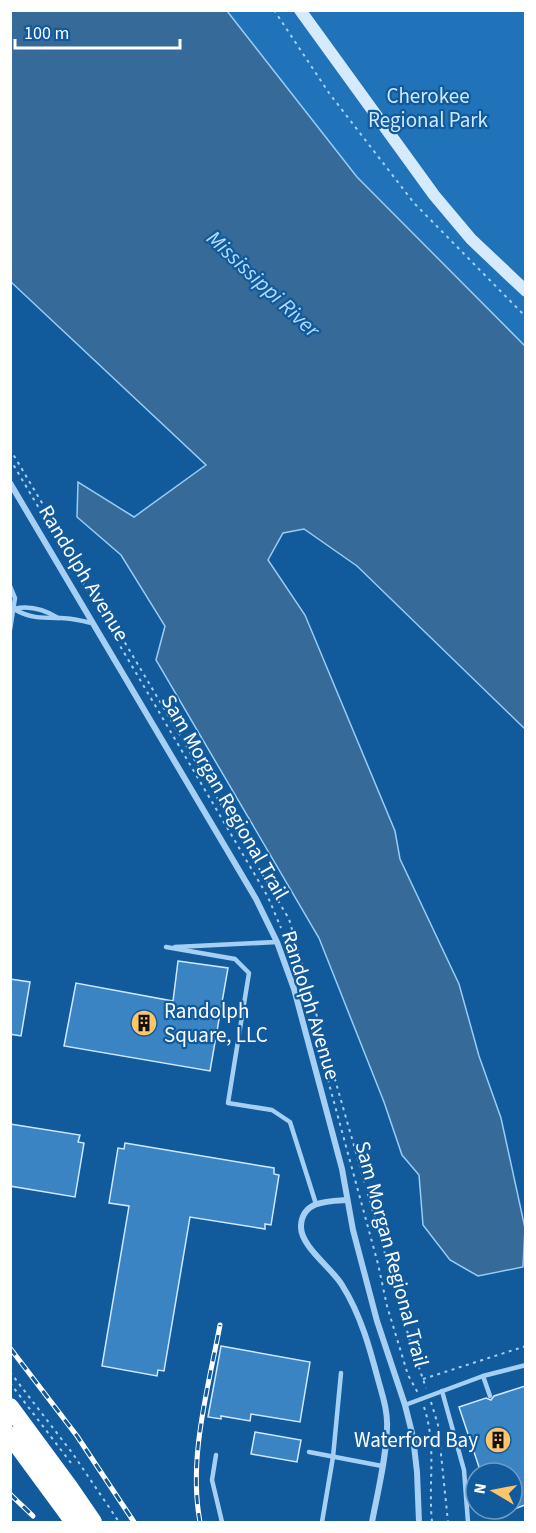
<svg xmlns="http://www.w3.org/2000/svg" width="536" height="1533" viewBox="0 0 536 1533" font-family="'Source Sans 3',sans-serif">
  <rect width="100%" height="100%" fill="#115a9c"/>
  <!-- green -->
  <polygon fill="#2073b9" points="227,11 525,11 525,346 357,177"/>
  <!-- water -->
  <polygon fill="#366a99" stroke="#97cdf8" stroke-width="1.5" points="10,11 227,11 357,177 525,346 525,729 357,566 304,529 283,533 268,560 305,615 395,831 400,859 459,984 479,1056 501,1118 525,1228 523,1267 478,1276 450,1260 423,1225 419,1175 402,1155 384,1102 319,938 156,660 165,626 121,555 77,517 78,482 134,517 206,465 11,282"/>
  <!-- building -->
  <g fill="#3a84c3" stroke="#cee8fe" stroke-width="1.5">
    <polygon points="178,961 228,968 210,1071 64,1046 76,983 173,1001"/>
    <polygon points="10,979 30,982 21,1036 10,1034"/>
    <polygon points="10,1124 80,1135 78,1142 84,1143 75,1197 10,1186"/>
    <polygon points="125,1143 274,1168 274,1174 279,1175 271,1225 265,1224 265,1229 190,1217 164,1371 158,1370 157,1376 102,1366 129,1206 109,1203 118,1148 124,1149"/>
    <polygon points="221,1346 310,1362 300,1422 251,1414 250,1421 221,1416 221,1419 208,1417"/>
    <polygon points="525,1386 525,1505 512,1510 512,1473 481,1473 459,1407 486,1398 491,1400 494,1396"/>
    <polygon points="255,1432 301,1440 297,1462 251,1454"/>
  </g>
  <g fill="none" stroke-linecap="round" stroke-linejoin="round">
    <!-- path -->
    <g stroke="#a5d0f4" stroke-width="2" stroke-dasharray="3 4.5" stroke-linecap="butt">
      <polyline points="274,10 329,93 414,203 526,317"/>
      <polyline points="10,449 289,919 410,1341 426,1388"/>
      <polyline points="10,459 268,897 281,928"/>
      <polyline points="316,1036 378,1264 387,1306 408,1375 418,1393"/>
      <polyline points="10,1372 73,1454 119,1522"/>
      <polyline points="423,1379 526,1346"/>
      <polyline points="10,1383 71,1463"/>
      <polyline points="431,1402 438,1425 448,1522"/>
      <path d="M424 1407C437 1446 428 1482 432 1522"/>
    </g>
    <!-- lane -->
    <g stroke="#a5d0f4" stroke-width="4.5">
      <polyline points="10,586 15,598 10,630"/>
      <path d="M14 609C29 618 41 618 57 618 69 617 81 621 92 623"/>
      <path d="M14 609C30 605 45 610 58 618"/>
      <polyline points="166,947 235,959 249,973 228,1103 272,1110 290,1122 316,1204"/>
      <polyline points="175,947 277,942"/>
      <polyline points="483,1376 490,1396"/>
      <polyline points="442,1391 464,1470 468,1522"/>
      <polyline points="405,1405 483,1376 526,1365"/>
      <polyline points="309,1452 382,1466"/>
      <polyline points="216,1455 212,1480 222,1522"/>
      <polyline points="322,1522 333,1457 341,1373"/>
    </g>
    <!-- street -->
    <g stroke="#a5d0f4" stroke-width="6">
      <polyline points="10,483 256,899 277,942 294,989 342,1169 353,1230 377,1321 405,1405 413,1437 417,1472 419,1522"/>
      <path d="M346 1200C327 1201 302 1201 301 1226 300 1246 332 1268 342 1285 361 1315 370 1349 379 1383 383 1397 388 1413 387 1428 386 1459 378 1491 372 1522"/>
    </g>
    <!-- secondary -->
    <polyline stroke="#d5eafd" stroke-width="12" points="300,10 434,195 471,239 526,291"/>
    <!-- highway -->
    <g stroke="#fff" stroke-width="18">
      <polyline points="10,1407 69,1487 93,1522"/>
      <polyline points="10,1435 74,1522"/>
    </g>
    <defs>
      <g id="rail">
        <polyline points="10,1348 77,1436 134,1522"/>
        <polyline points="10,1494 33,1516"/>
        <path d="M200 1522C188 1458 208 1389 220 1325"/>
      </g>
    </defs>
    <!-- rail casing -->
    <use href="#rail" stroke="#fff" stroke-width="5"/>
    <!-- rail -->
    <use href="#rail" stroke="#115a9c" stroke-width="3" stroke-dasharray="9" stroke-linecap="butt"/>
  </g>
  <!-- icons -->
  <defs>
    <symbol id="building-disc" viewBox="-11 -11 22 22"><circle r="9.5" fill="#ffc669" stroke="#115a9c"/><path d="M-4-6H4V6H1V3H-1V6H-4ZM-2.5-4.3h1.7v1.8h-1.7ZM.8-4.3h1.7v1.8H.8ZM-2.5-1h1.7V.8h-1.7ZM.8-1h1.7V.8H.8Z" fill="#111"/></symbol>
  </defs>
  <g fill-rule="evenodd">
    <use href="#building-disc" x="129" y="1008" width="30" height="30"/>
    <use href="#building-disc" x="483" y="1425" width="30" height="30"/>
  </g>
  <g text-anchor="middle" dominant-baseline="central" stroke-width="4.5" stroke-linejoin="round" paint-order="stroke">
    <!-- park labels -->
    <g font-size="21" fill="#cee8fe" stroke="#115a9c">
      <text x="428" y="96">Cherokee<tspan x="428" dy="24">Regional Park</tspan></text>
    </g>
    <!-- street labels -->
    <g font-size="21" fill="#fff" stroke="#115a9c">
      <text transform="translate(84 573) rotate(59)">Randolph Avenue</text>
      <text transform="translate(225 797) rotate(60)">Sam Morgan Regional Trail</text>
      <text transform="translate(311 1005) rotate(73)">Randolph Avenue</text>
      <text transform="translate(392 1254) rotate(75)">Sam Morgan Regional Trail</text>
    </g>
    <!-- poi labels -->
    <g font-size="21" fill="#fff" stroke="#115a9c" text-anchor="start">
      <text x="164" y="1011">Randolph<tspan x="164" dy="24">Square, LLC</tspan></text>
      <text x="478" y="1440" text-anchor="end">Waterford Bay</text>
    </g>
    <!-- water labels -->
    <g font-size="22" font-style="italic" fill="#b2dafb" stroke="#115a9c">
      <text transform="translate(263 284) rotate(43)">Mississippi River</text>
    </g>
  </g>
  <!-- border -->
  <rect width="536" height="1533" fill="none" stroke="#ffffff" stroke-width="24"/>
  <!-- north arrow -->
  <g transform="translate(494 1491) rotate(280)"><circle r="28" fill="#115a9c" stroke="#709cc4" stroke-width="1.5"/>
  <path d="M0-4.5L10 22L0 15L-10 22Z" fill="#ffc669"/>
  <text y="-9" font-size="16" font-weight="bold" text-anchor="middle" fill="#ffffff">N</text>
  </g>
  <!-- scale -->
  <path d="M15 39v9h165v-9" fill="none" stroke="#ffffff" stroke-width="3"/>
  <text x="24" y="39" font-size="18" fill="#ffffff" stroke="#115a9c" stroke-width="4.5" paint-order="stroke">100 m</text>
</svg>
